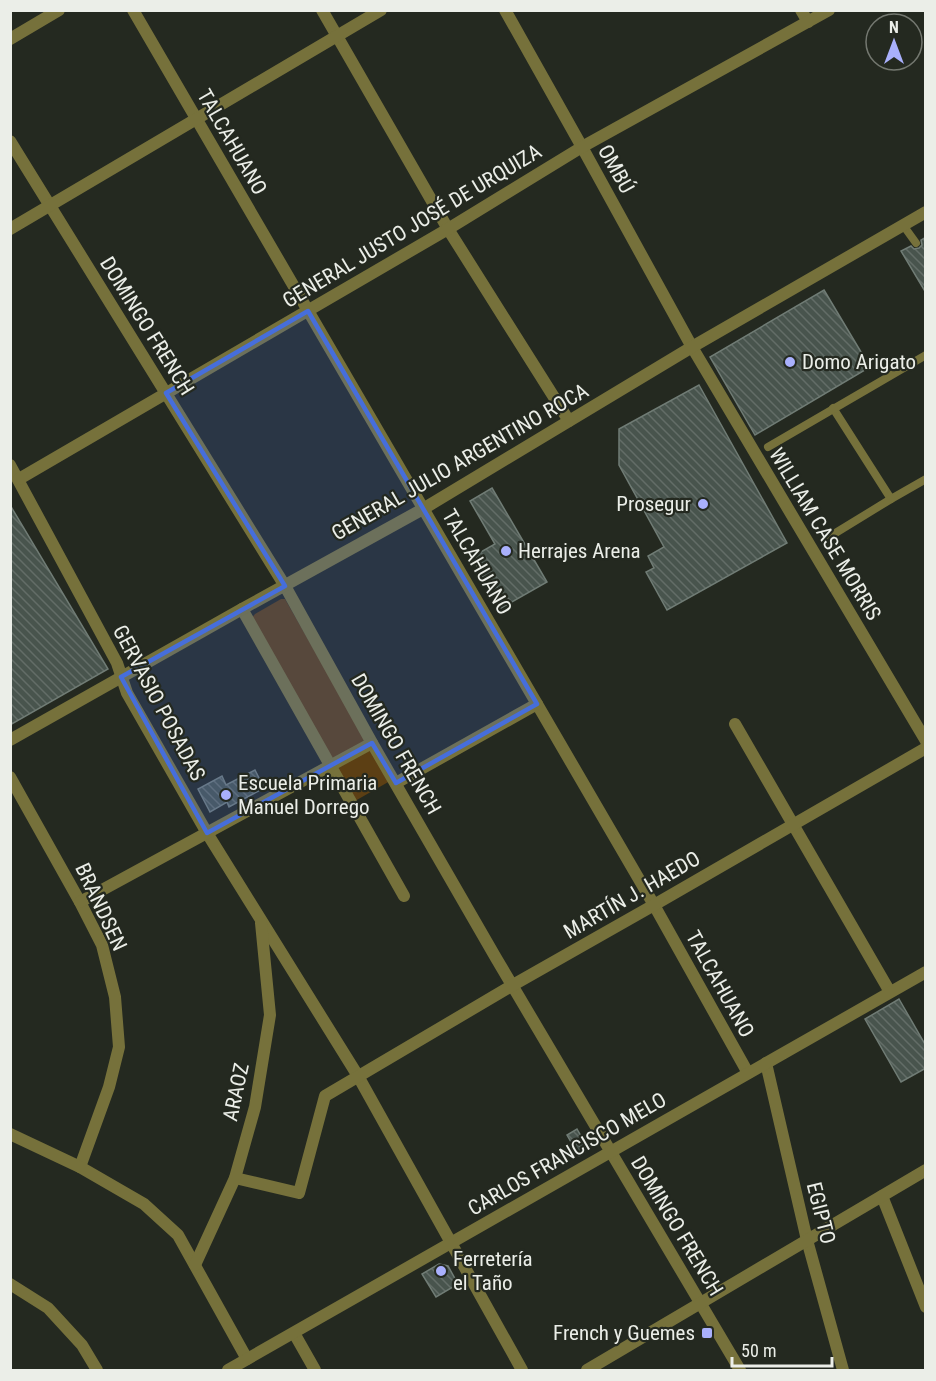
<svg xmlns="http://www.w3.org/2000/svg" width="936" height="1381" viewBox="0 0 936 1381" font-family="'Roboto Condensed',sans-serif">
  <defs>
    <pattern id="building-back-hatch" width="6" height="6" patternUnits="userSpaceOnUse" patternTransform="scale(1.5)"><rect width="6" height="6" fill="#48544d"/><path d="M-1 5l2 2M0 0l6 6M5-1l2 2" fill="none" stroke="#636d67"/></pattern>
  </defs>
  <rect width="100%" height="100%" fill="#242920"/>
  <!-- green -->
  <g fill="#5c3f14">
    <polygon points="281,599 285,599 365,739 364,743 335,759 330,756 251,619 255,614"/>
    <polygon points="368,750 372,751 390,781 355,801 339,771 339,766"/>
  </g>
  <!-- building -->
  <g fill="url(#building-back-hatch)" stroke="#707c75" stroke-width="1.5">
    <polygon points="926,237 926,293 901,251 911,246 914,249 919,248 922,245 921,240"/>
    <polygon points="824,290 870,367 755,435 710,357"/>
    <polygon points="699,385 787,543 667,610 646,572 654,568 648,556 664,547 619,465 619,429"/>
    <polygon points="492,488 547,582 501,608 472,557 495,544 470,501"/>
    <polygon points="10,505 108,669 10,725"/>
    <polygon points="255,770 264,788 229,807 227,802 210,812 198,789 222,776 226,785"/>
    <polygon points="899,999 926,1046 926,1068 901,1082 865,1019"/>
    <polygon points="577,1129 586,1145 585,1152 579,1156 567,1135"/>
    <polygon points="439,1264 448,1266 458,1284 436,1297 422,1274"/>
  </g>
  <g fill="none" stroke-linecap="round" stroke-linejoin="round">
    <!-- service -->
    <g stroke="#76713b" stroke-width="8">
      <polyline points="903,225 916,243"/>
      <polyline points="833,408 891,499 926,479"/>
      <polyline points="768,447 926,355"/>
      <polyline points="824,540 891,499"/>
    </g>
    <!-- minor -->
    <g stroke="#76713b" stroke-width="12">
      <polyline points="133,10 654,905 748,1073"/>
      <polyline points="322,10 448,229 569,421"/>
      <polyline points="505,10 582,147 692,347 926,741"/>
      <polyline points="801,10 808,22"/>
      <polyline points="10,141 285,586 372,743 496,958 740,1370"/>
      <polyline points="10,229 381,10"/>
      <polyline points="10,465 117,663 127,693 207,833 358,1076 522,1370"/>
      <polyline points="19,479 448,229 582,147 829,10"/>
      <polyline points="242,609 404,896"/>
      <polyline points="735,724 890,992"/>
      <polyline points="10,777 80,902 102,945 115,997 119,1047 109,1087 80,1167"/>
      <polyline points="396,783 537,704"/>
      <polyline points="80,902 372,743"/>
      <polyline points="766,1063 807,1240 843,1370"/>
      <polyline points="10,1134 80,1167 144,1204 178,1235 247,1359"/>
      <polyline points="235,1178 299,1193 325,1096 513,985 654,905 926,748"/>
      <polyline points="882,1196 926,1307"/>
      <polyline points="195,1265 235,1178 255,1107 270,1015 261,923"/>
      <polyline points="10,1284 48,1308 82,1345 97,1370"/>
      <polyline points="294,1333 315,1370"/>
      <polyline points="587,1370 926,1170"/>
    </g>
    <!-- tertiary -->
    <g stroke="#76713b" stroke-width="12">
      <polyline points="10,39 59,10"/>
      <polyline points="10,740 242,609 423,509 692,347 926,212"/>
      <polyline points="228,1370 926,972"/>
    </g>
  </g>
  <!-- marked area -->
  <path fill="#466edb" fill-opacity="0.2" stroke="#466edb" stroke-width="4.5" stroke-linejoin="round" d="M308 311 537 704 396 783 372 743 207 833 121 677 285 586 166 393Z"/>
  <!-- markers -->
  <g fill="#a9b0fc" stroke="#242920" stroke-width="2">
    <circle cx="790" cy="362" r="6"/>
    <circle cx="703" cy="504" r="6"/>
    <circle cx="506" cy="551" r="6"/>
    <circle cx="226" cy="795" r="6"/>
    <circle cx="441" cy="1271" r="6"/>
    <rect x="701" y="1327" width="12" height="12" rx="3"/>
  </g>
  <g text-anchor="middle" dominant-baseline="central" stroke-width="4.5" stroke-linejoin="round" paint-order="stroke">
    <!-- street labels -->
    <g font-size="21" fill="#ebeee8" stroke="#242920">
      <text transform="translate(232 142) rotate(60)">TALCAHUANO</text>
      <text transform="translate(616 169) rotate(61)">OMBÚ</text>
      <text transform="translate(412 226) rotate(-31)">GENERAL JUSTO JOSÉ DE URQUIZA</text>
      <text transform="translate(147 326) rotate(58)">DOMINGO FRENCH</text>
      <text transform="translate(460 462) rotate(-30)">GENERAL JULIO ARGENTINO ROCA</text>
      <text transform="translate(825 534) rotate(59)">WILLIAM CASE MORRIS</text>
      <text transform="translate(477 562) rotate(60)">TALCAHUANO</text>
      <text transform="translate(159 703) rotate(62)">GERVASIO POSADAS</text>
      <text transform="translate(396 744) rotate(60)">DOMINGO FRENCH</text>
      <text transform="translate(632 895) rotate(-30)">MARTÍN J. HAEDO</text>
      <text transform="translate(101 907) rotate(65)">BRANDSEN</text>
      <text transform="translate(720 984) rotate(61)">TALCAHUANO</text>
      <text transform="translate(236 1092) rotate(-78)">ARAOZ</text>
      <text transform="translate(567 1154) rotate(-30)">CARLOS FRANCISCO MELO</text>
      <text transform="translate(821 1213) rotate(76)">EGIPTO</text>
      <text transform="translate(677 1226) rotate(59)">DOMINGO FRENCH</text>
    </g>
    <!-- poi labels -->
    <g font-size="21" fill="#ebeee8" stroke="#242920" text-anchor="start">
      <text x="802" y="362">Domo Arigato</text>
      <text x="691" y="504" text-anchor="end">Prosegur</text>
      <text x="518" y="551">Herrajes Arena</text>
      <text x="238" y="783">Escuela Primaria<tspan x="238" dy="24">Manuel Dorrego</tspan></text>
      <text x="453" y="1259">Ferretería<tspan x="453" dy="24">el Taño</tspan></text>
      <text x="695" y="1333" text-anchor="end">French y Guemes</text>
    </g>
  </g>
  <!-- border -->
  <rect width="936" height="1381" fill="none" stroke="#ebeee8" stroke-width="24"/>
  <!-- north arrow -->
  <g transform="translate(894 42)"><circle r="28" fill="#242920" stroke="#747870" stroke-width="1.5"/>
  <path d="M0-4.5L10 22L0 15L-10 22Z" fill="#a9b0fc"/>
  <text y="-9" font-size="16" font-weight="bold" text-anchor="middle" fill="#ebeee8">N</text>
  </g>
  <!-- scale -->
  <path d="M732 1357v9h100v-9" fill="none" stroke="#ebeee8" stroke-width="3"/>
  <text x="741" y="1357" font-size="18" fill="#ebeee8" stroke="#242920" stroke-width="4.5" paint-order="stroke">50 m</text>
</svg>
